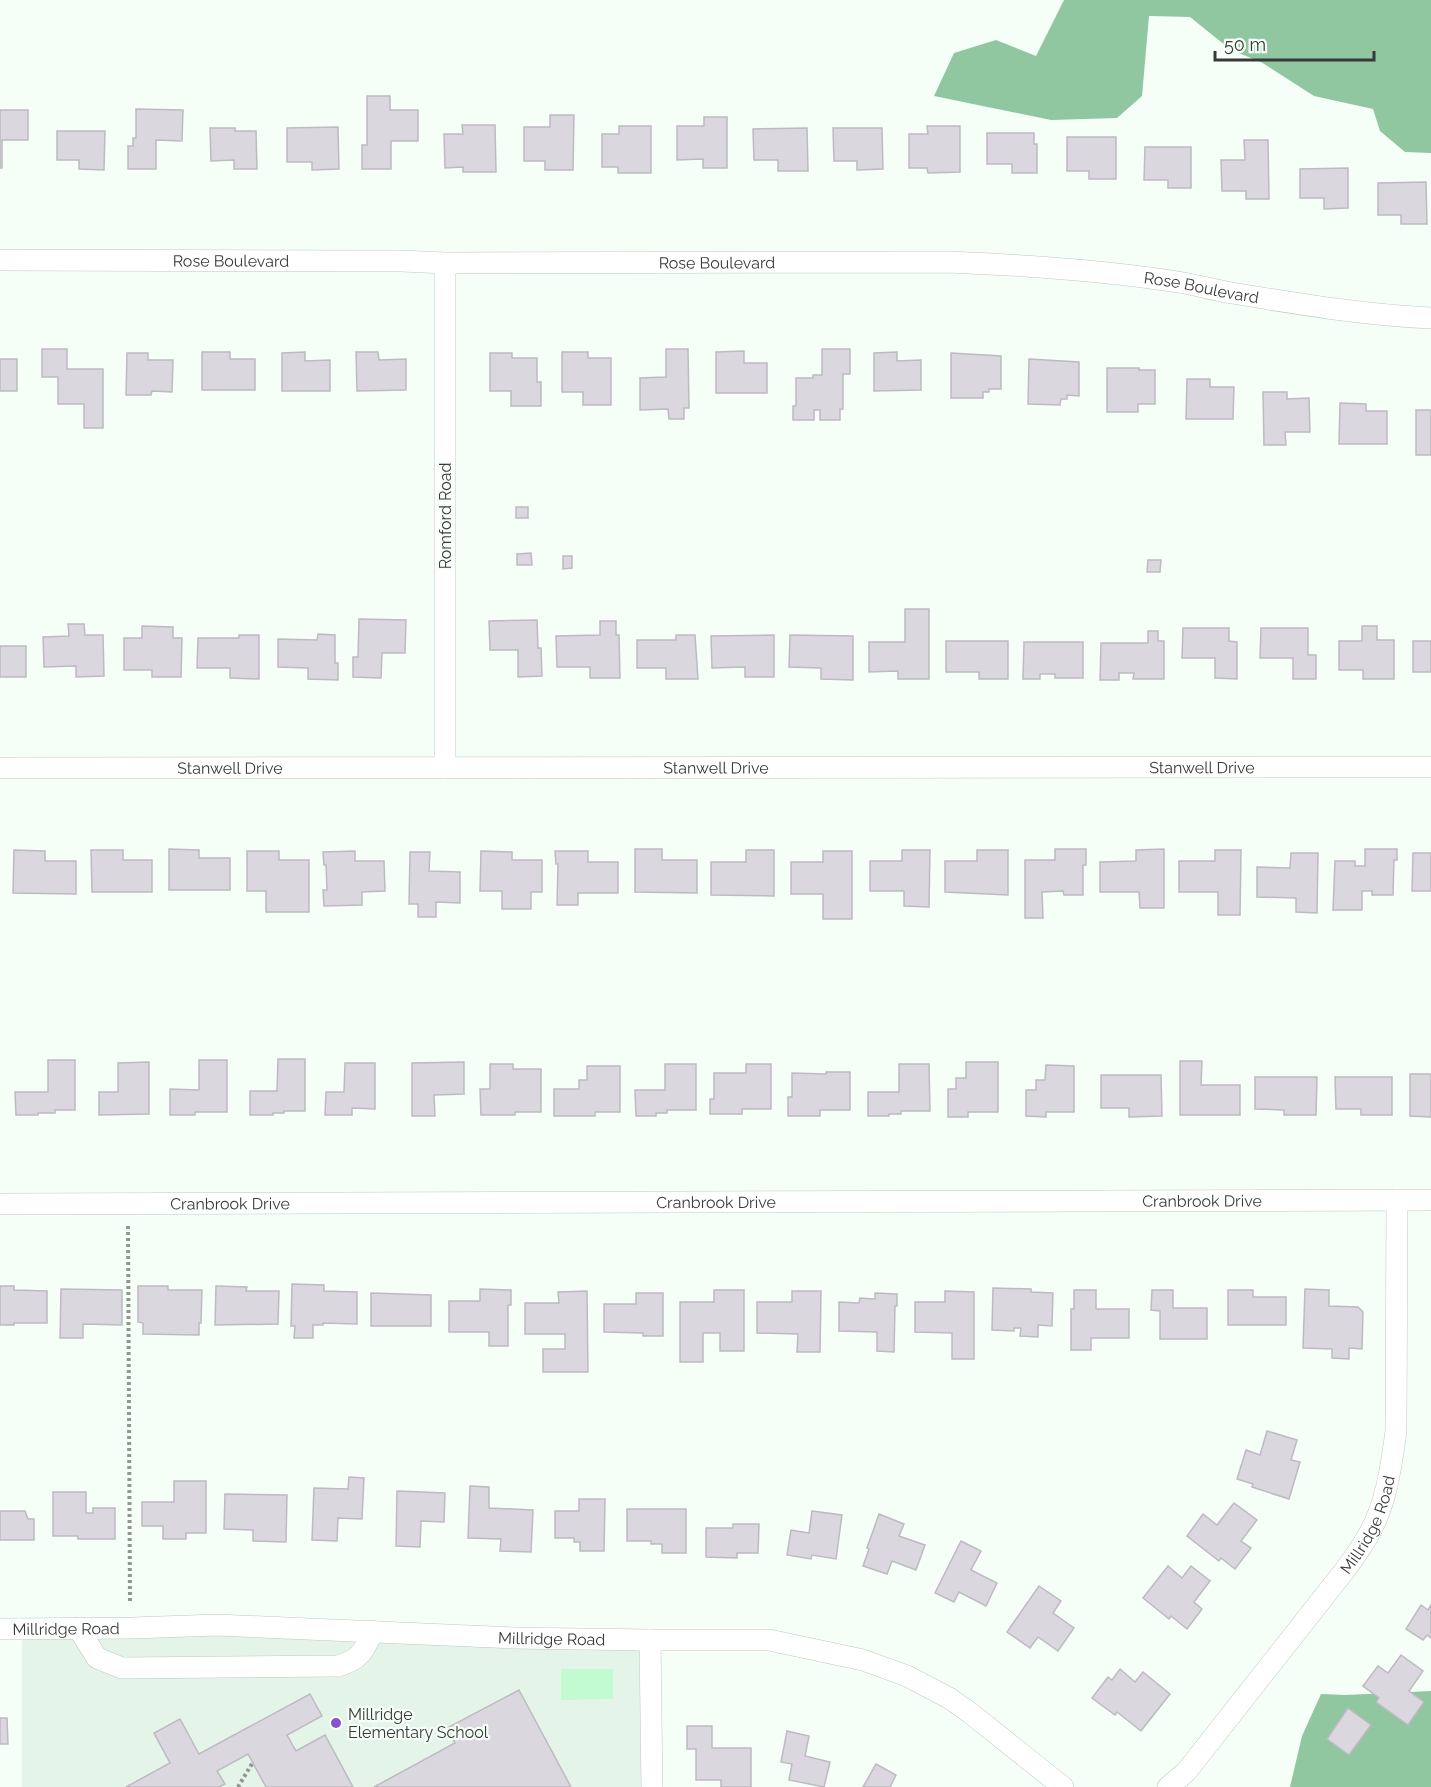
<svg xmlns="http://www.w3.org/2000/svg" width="1431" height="1787" viewBox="0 0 1431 1787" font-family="Raleway,sans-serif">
  <rect width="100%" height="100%" fill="#f6fef8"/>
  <!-- built -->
  <polygon fill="#e5f4e9" points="22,1629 650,1640 652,1787 22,1787"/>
  <!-- green -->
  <polygon fill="#c2fad2" points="561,1669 613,1669 613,1699 561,1700"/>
  <!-- forest -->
  <g fill="#90c6a0">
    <polygon points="1064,0 1431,0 1431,153 1405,152 1380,131 1373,109 1314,96 1261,62 1231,50 1190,17 1149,16 1142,96 1117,118 1051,120 934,96 954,53 996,40 1036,56"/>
    <polygon points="1431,1691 1431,1787 1290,1787 1302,1736 1321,1694 1346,1695"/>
  </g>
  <!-- building -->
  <g fill="#dad7df" stroke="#bdbac1" stroke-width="1.5">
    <polygon points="367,96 390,96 390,110 418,110 418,141 391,141 391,169 362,169 362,145 367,145"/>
    <polygon points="136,109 183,110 182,141 156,140 156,169 128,169 128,146 133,146 133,138 136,138"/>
    <polygon points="0,110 28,110 28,140 2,140 2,168 0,168"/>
    <polygon points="550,115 574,115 573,170 545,170 545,161 524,161 524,127 550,127"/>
    <polygon points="704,117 727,117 727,168 703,168 703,159 677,160 677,126 704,126"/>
    <polygon points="462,125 495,125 496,172 463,172 463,167 445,168 444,134 463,134"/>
    <polygon points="619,126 651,126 651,173 618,173 618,167 602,167 602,134 619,134"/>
    <polygon points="927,126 960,126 960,172 928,173 927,168 909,168 909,134 928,134"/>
    <polygon points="338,127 339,169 312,170 312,162 287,162 287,128"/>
    <polygon points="210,128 235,128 235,131 256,131 257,169 234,169 234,160 211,161"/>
    <polygon points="807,128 808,171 778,171 778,160 754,160 753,129"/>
    <polygon points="833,128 882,128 883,169 857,170 857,161 834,161"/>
    <polygon points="57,131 105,131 104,170 79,169 79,160 57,160"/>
    <polygon points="987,133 1034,133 1034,144 1037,144 1037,173 1012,173 1012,164 987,164"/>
    <polygon points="1067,137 1116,137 1116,179 1089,179 1089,171 1067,171"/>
    <polygon points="1244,140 1268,140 1269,199 1246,199 1246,191 1222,191 1221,160 1245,160"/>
    <polygon points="1145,147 1191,147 1191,188 1168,188 1168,180 1144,180"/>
    <polygon points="1348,168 1348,208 1324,209 1324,198 1300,198 1300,169"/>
    <polygon points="1426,182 1427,224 1401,224 1401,215 1378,215 1378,183"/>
    <polygon points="42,349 67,349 67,369 103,369 103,428 84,428 84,404 58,404 58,377 42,377"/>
    <polygon points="666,349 688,349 689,408 684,408 684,419 669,419 668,409 640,410 640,378 666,377"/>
    <polygon points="822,349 850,349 850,374 843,374 843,409 840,409 840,420 820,420 820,410 814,410 814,420 793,420 793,406 796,406 796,378 813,378 813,375 822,375"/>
    <polygon points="744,351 744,363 767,363 767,393 716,393 716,352"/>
    <polygon points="202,352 230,352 230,359 255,359 255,390 202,390"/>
    <polygon points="305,352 305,361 330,360 330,391 282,391 282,353"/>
    <polygon points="356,352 378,352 379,360 406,359 406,390 357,391"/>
    <polygon points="562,352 588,352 588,358 611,358 611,405 583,405 583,392 562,392"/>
    <polygon points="897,352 897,361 921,360 921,390 874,391 874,353"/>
    <polygon points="127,353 148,353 148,360 173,360 172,392 152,391 151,395 126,395"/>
    <polygon points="490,353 512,353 512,358 537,358 537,382 541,382 541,406 511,406 511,391 490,391"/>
    <polygon points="951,353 1001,356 1001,389 989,389 989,392 983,392 983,398 951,398"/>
    <rect x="0" y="359" width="17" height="32"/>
    <polygon points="1029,359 1079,362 1079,396 1067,395 1067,399 1061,399 1060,405 1028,404"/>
    <polygon points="1107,368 1139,368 1139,370 1155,370 1155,404 1138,404 1138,412 1107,412"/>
    <polygon points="1187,379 1210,379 1210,387 1234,387 1233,419 1186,419"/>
    <polygon points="1263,392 1287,392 1287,399 1309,398 1310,432 1285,432 1286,445 1264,445"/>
    <polygon points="1340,403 1366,404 1366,411 1387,411 1387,444 1339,444"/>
    <rect x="1416" y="410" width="15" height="45"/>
    <rect x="516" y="507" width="12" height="11"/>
    <polygon points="531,553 532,565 517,565 517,554"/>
    <polygon points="563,556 572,556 572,568 563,569"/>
    <polygon points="1148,560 1161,560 1160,572 1147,572"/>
    <polygon points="905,609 929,609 929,679 898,679 898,671 869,672 869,642 905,642"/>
    <polygon points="359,619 406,620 405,653 382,653 381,678 353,677 353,657 358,657"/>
    <polygon points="537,620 538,648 541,648 542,676 518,677 518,650 490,650 489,621"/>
    <polygon points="600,621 616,621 616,635 619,635 620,678 590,678 590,667 557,667 556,636 600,635"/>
    <polygon points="68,624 84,624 85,635 103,635 104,676 76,677 76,666 44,667 43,637 69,636"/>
    <polygon points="142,626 173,627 173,638 182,638 181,677 152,677 152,670 124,670 124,638 142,638"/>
    <polygon points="1362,626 1377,626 1377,640 1394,640 1394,679 1363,679 1363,670 1339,670 1339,641 1362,641"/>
    <polygon points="1183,628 1229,628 1229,641 1237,642 1237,679 1215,678 1215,658 1182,658"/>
    <polygon points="1261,628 1308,628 1308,655 1316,655 1316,679 1293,679 1293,658 1260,658"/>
    <polygon points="1148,631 1158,631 1158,641 1164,641 1164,679 1133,679 1134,673 1119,673 1119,680 1100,680 1101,643 1148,643"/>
    <polygon points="318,634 335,635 335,663 338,663 338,680 308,679 308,668 278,667 278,639 317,640"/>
    <polygon points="239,635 259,635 259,679 230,678 230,668 197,668 198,638 239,638"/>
    <polygon points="676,635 695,635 698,679 666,679 666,668 637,668 637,640 676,640"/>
    <polygon points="774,635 774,677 745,677 745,667 712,668 711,636"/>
    <polygon points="790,635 853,636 853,680 821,679 821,668 789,667"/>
    <polygon points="946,641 1008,641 1008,679 979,679 979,672 946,672"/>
    <rect x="1413" y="641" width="18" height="31"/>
    <polygon points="1024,642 1083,642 1083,678 1055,678 1055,674 1040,674 1040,679 1023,679"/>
    <rect x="0" y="646" width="26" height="31"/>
    <polygon points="169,849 199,850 199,858 230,858 230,890 169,890"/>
    <polygon points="635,849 662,849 662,860 697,860 697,893 635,892"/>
    <polygon points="1055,849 1086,849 1086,865 1083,865 1083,895 1064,895 1063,891 1042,892 1043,918 1025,918 1025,860 1055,860"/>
    <polygon points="1164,849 1164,908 1140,908 1139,892 1100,892 1100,862 1136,861 1136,850"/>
    <polygon points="1365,849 1397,849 1397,860 1394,860 1393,895 1372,895 1372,891 1362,891 1362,910 1333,910 1335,861 1355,861 1355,866 1365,866"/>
    <polygon points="14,850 45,851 45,861 76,861 76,894 13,893"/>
    <polygon points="91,850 123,850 123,860 152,860 152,892 92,892"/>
    <polygon points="746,850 774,850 774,896 711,895 711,862 746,862"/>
    <polygon points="902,850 930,850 929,907 904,906 904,891 870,891 870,861 902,861"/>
    <polygon points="977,850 1008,850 1008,895 945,892 945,861 977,861"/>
    <polygon points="1215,850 1241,850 1240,915 1218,915 1218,892 1179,892 1179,861 1215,861"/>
    <polygon points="247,851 279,851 279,860 309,860 309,912 266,912 266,891 247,891"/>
    <polygon points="355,851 355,861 384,861 385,891 362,892 362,905 324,906 323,890 327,890 326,865 324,865 323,852"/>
    <polygon points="481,851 512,852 512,860 542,860 542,892 531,892 531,909 502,909 502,891 480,891"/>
    <polygon points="555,851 588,851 588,862 618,862 618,893 578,893 578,905 557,905 558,864 556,864"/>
    <polygon points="823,851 852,851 852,919 823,919 823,894 791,894 791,862 823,862"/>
    <polygon points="410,852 430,852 429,871 460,872 460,903 436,902 436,917 418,917 418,904 409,904"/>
    <polygon points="1291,853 1318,853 1317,913 1296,912 1296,898 1257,897 1257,867 1290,868"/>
    <polygon points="1413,853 1431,853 1431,891 1412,891"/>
    <polygon points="278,1059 305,1059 305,1111 284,1111 284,1113 273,1113 273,1115 250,1115 250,1091 277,1091"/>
    <polygon points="48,1060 75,1060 75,1110 55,1110 55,1113 38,1113 38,1115 16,1115 15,1092 48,1092"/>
    <polygon points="199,1060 227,1060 227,1112 195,1112 195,1115 170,1115 170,1089 199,1090"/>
    <polygon points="1180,1061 1202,1061 1201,1085 1240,1085 1240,1115 1180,1115"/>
    <polygon points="149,1062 149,1114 99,1115 99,1092 118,1092 118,1063"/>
    <polygon points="464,1062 464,1094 434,1095 435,1116 412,1116 412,1063"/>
    <polygon points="966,1062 998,1062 998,1112 968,1112 968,1117 948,1117 948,1089 956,1089 956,1078 966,1078"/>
    <polygon points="345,1063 375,1063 375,1109 352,1108 352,1115 325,1115 326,1092 344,1092"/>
    <polygon points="490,1064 513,1064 513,1069 541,1069 541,1112 515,1112 515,1115 481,1115 480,1089 490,1089"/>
    <polygon points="665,1064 696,1064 696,1110 667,1110 667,1113 656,1113 656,1116 636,1116 635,1090 665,1090"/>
    <polygon points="746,1064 771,1064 771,1109 742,1109 742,1114 710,1114 710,1099 714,1099 714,1073 746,1073"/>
    <polygon points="899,1064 929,1064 930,1111 901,1111 901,1114 889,1114 889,1116 868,1116 868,1092 899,1092"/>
    <polygon points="1046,1065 1074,1066 1074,1112 1046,1112 1046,1117 1026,1116 1026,1090 1036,1090 1036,1080 1045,1080"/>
    <polygon points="587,1066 620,1066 620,1112 595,1112 595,1116 554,1116 554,1089 579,1089 579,1080 587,1080"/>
    <polygon points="826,1072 850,1072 850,1110 820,1110 820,1116 788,1116 788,1097 792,1097 792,1073 826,1074"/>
    <polygon points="1410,1074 1431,1074 1431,1117 1410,1116"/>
    <polygon points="1101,1075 1161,1075 1162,1116 1129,1117 1129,1108 1101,1108"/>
    <polygon points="1255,1077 1317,1077 1316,1115 1284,1115 1284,1110 1255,1109"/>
    <polygon points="1335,1077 1392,1077 1392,1115 1361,1115 1361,1109 1336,1109"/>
    <polygon points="292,1284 324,1285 324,1291 357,1292 357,1324 323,1323 323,1325 313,1325 313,1338 294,1338 295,1326 291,1326"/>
    <polygon points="0,1286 14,1286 14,1290 47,1291 47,1323 14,1323 14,1325 0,1325"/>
    <polygon points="138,1286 168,1286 168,1290 202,1290 201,1323 199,1323 199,1335 143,1334 143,1323 138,1322"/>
    <polygon points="216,1286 247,1287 246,1291 279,1291 278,1324 215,1325"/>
    <polygon points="993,1288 1031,1289 1031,1292 1053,1293 1052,1326 1038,1325 1038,1337 1020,1336 1021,1328 1014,1328 1014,1331 992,1330"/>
    <polygon points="61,1289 122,1290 122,1325 83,1324 83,1338 60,1338"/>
    <polygon points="480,1289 511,1290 511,1305 508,1305 508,1346 489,1346 489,1332 449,1332 449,1301 480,1301"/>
    <polygon points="1305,1289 1329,1290 1329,1306 1358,1307 1363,1312 1362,1349 1349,1348 1349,1359 1332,1358 1332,1349 1303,1348"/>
    <polygon points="714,1290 744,1290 744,1351 720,1351 720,1333 703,1333 703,1362 680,1362 680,1302 714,1302"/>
    <polygon points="1074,1290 1096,1290 1096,1309 1129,1309 1129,1338 1091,1338 1091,1350 1071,1350 1071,1309 1074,1309"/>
    <polygon points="1152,1290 1173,1290 1173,1308 1207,1308 1207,1339 1160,1339 1160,1311 1151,1310"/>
    <polygon points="1228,1290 1253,1290 1253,1297 1286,1297 1286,1325 1228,1325"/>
    <polygon points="587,1291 588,1372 543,1372 543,1349 565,1349 565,1334 525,1334 525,1303 559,1303 558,1292"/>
    <polygon points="792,1291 821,1291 820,1352 797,1352 798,1334 757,1333 757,1302 792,1302"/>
    <polygon points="945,1291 974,1292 974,1359 952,1359 952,1333 915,1332 915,1302 945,1302"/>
    <polygon points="371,1293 431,1295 431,1326 371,1326"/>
    <polygon points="636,1293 663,1293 663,1336 643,1336 643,1333 604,1332 604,1304 636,1304"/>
    <polygon points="875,1293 897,1294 897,1306 895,1306 894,1352 877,1351 877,1332 839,1331 839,1302 859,1303 860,1298 875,1299"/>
    <polygon points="1267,1431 1297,1440 1291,1460 1300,1462 1289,1499 1252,1487 1253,1484 1237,1479 1246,1450 1260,1455"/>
    <polygon points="349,1477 364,1478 362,1519 338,1518 337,1541 312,1540 314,1488 348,1489"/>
    <polygon points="174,1481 206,1481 206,1533 186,1533 186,1539 163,1539 163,1526 142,1526 142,1502 174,1502"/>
    <polygon points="470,1486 489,1487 489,1508 533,1510 531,1552 500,1551 501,1539 468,1538"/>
    <polygon points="397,1491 445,1493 444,1522 421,1521 420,1547 396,1546"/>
    <polygon points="53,1492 86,1492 86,1513 93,1513 93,1508 115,1508 115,1539 78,1539 78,1536 53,1536"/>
    <polygon points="225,1494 287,1495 286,1542 253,1541 253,1530 224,1529"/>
    <polygon points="579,1499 605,1499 604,1551 580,1551 580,1542 574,1542 574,1538 555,1538 555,1511 579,1511"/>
    <polygon points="1234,1503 1257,1520 1241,1541 1251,1548 1235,1569 1221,1558 1219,1561 1187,1536 1203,1514 1217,1525"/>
    <polygon points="627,1509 686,1509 686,1553 662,1553 662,1544 651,1544 651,1541 627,1541"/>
    <polygon points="0,1511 25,1511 28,1519 34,1519 34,1540 0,1540"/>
    <polygon points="812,1511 842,1515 836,1559 812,1555 811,1559 787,1555 791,1530 809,1533"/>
    <polygon points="879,1514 904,1524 899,1536 925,1545 916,1570 892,1561 887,1574 863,1566 869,1549 867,1548"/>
    <polygon points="733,1524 759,1524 758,1553 737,1553 737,1558 706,1557 706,1528 733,1528"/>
    <polygon points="961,1541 981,1551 971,1570 997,1583 986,1606 959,1592 954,1602 935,1593"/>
    <polygon points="1168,1566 1182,1578 1191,1566 1210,1581 1194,1602 1202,1609 1187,1629 1171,1616 1169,1619 1143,1598"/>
    <polygon points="1039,1586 1061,1601 1053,1613 1074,1628 1058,1651 1038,1637 1030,1648 1007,1632"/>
    <polygon points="1421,1605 1428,1610 1431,1605 1431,1638 1427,1635 1423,1640 1406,1629"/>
    <polygon points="1401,1655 1423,1671 1409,1691 1424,1702 1408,1725 1376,1702 1379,1698 1363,1686 1378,1666 1388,1673"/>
    <polygon points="1120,1669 1135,1682 1143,1672 1170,1694 1141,1731 1117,1712 1115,1715 1092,1698 1108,1677 1112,1680"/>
    <polygon points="519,1690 571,1787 374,1787 455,1743 447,1728"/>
    <polygon points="310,1694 322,1716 287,1735 296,1751 325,1735 353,1787 266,1787 248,1754 217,1771 225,1784 219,1787 126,1787 170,1763 154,1733 180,1719 199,1754"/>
    <polygon points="1348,1708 1371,1725 1349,1755 1327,1739"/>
    <polygon points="0,1718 7,1718 8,1744 0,1744"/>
    <polygon points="687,1726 712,1726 712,1748 751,1748 751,1787 721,1787 721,1780 696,1780 696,1749 687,1749"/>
    <polygon points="787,1731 809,1736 805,1756 830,1762 824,1787 789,1780 792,1764 781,1762"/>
    <polygon points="876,1764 896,1775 890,1787 863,1787"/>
  </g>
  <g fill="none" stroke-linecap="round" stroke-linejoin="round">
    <defs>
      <g id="minor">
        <path id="s1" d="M0 260 402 261 445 263 947 262C1024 265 1102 270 1178 282 1196 285 1214 290 1232 293 1298 304 1364 315 1431 318"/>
        <path id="s2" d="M0 768 1431 767"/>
        <polyline points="445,768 445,263"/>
        <path id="s3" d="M0 1204 1431 1200"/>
        <path d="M78 1628 97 1658 122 1668 338 1666C360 1660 364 1651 373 1631"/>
        <path id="s4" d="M0 1629 132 1628 217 1625 514 1638 650 1640H769L863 1660 907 1676 949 1698 969 1712 1063 1787"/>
        <polyline points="650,1640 652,1787"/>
        <path id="s5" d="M1168 1787 1186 1772 1345 1570C1352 1560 1360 1550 1366 1539 1386 1507 1391 1468 1396 1431L1397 1200"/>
      </g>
    </defs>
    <!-- minor casing -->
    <use href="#minor" stroke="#c0c8c2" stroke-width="22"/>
    <!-- path -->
    <g stroke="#919692" stroke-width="4" stroke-dasharray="3 3" stroke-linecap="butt">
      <polyline points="128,1226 130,1602"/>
      <polyline points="238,1787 253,1762"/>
    </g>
    <!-- minor -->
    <use href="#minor" stroke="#fff" stroke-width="21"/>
  </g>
  <!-- markers -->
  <circle fill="#8a52ca" stroke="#f6fef8" stroke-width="2" cx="336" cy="1723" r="6"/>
  <g text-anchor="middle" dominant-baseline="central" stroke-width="4.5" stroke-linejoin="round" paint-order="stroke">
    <!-- street labels -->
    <g font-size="16" fill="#373a38" stroke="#f6fef8">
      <text stroke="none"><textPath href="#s1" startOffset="231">Rose Boulevard</textPath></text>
      <text stroke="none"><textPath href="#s1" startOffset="717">Rose Boulevard</textPath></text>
      <text stroke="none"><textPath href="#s1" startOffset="1203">Rose Boulevard</textPath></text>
      <text transform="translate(445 516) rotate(-90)">Romford Road</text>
      <text stroke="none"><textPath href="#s2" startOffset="716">Stanwell Drive</textPath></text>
      <text stroke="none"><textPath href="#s2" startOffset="1202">Stanwell Drive</textPath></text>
      <text stroke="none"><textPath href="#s2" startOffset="230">Stanwell Drive</textPath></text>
      <text stroke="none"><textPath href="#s3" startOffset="1202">Cranbrook Drive</textPath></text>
      <text stroke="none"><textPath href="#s3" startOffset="716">Cranbrook Drive</textPath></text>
      <text stroke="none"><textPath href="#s3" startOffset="230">Cranbrook Drive</textPath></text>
      <text stroke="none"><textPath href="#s5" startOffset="332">Millridge Road</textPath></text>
      <text stroke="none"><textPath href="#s4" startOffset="66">Millridge Road</textPath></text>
      <text stroke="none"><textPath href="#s4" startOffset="552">Millridge Road</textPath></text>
    </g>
    <!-- poi labels -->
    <g font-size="16" fill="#373a38" stroke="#f6fef8" text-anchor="start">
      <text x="348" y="1714">Millridge<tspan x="348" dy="18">Elementary School</tspan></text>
    </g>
  </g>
  <!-- scale -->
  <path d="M1215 51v9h159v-9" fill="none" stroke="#373a38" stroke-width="3"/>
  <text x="1224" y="51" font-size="18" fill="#373a38" stroke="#f6fef8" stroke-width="4.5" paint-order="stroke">50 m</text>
</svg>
